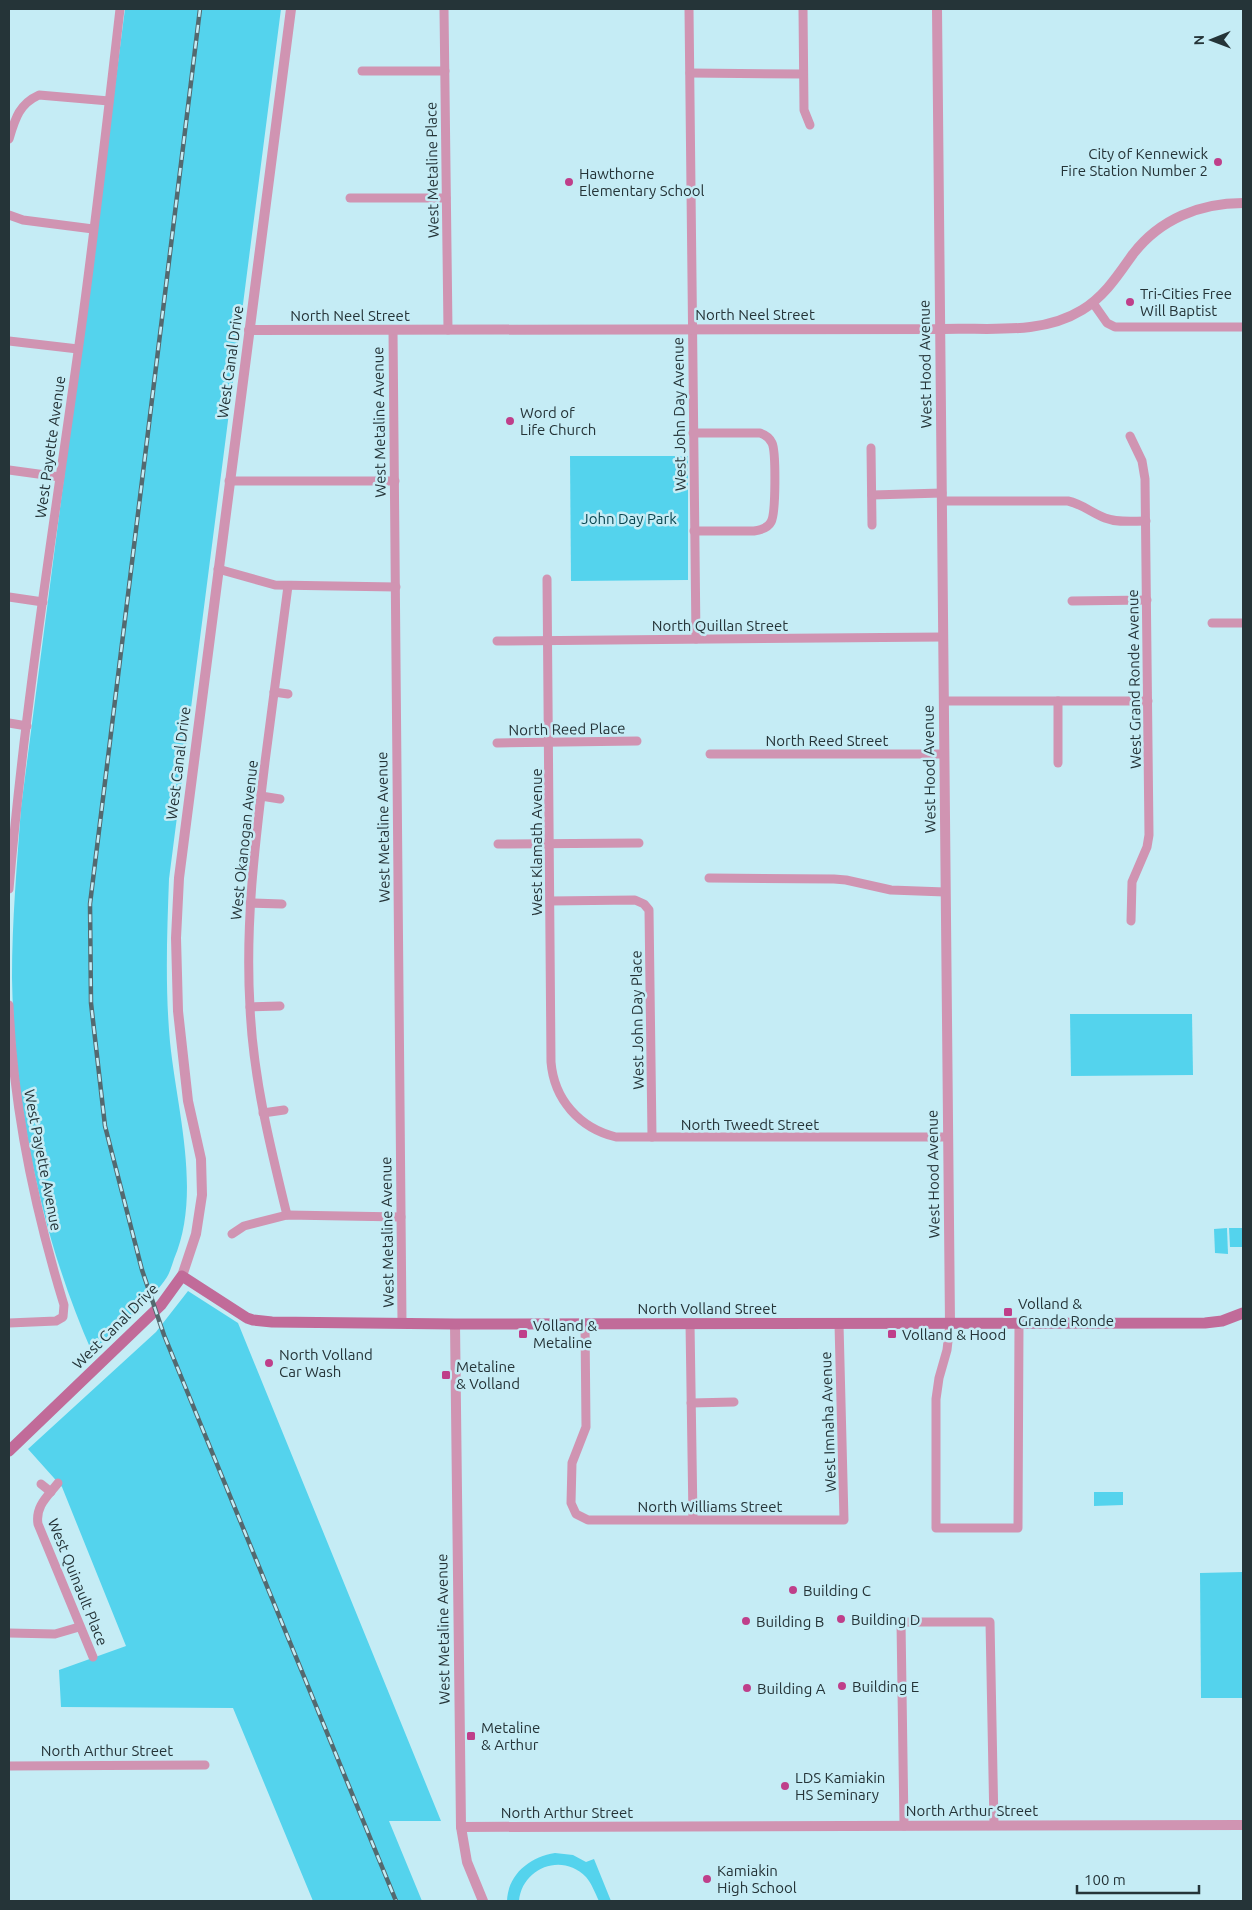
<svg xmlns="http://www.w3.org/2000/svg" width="1252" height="1910" viewBox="0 0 1252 1910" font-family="Ubuntu,sans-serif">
  <rect width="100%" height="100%" fill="#c5ecf5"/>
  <!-- green -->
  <g fill="#54d3ed">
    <path d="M125 9H281L169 879C167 933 165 988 170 1042 177 1111 202 1193 174 1259 172 1265 170 1272 167 1277 151 1302 114 1331 92 1352 41 1237 14 1103 12 978 12 921 17 864 21 808Z"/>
    <polygon points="570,456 688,456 688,580 571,581"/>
    <polygon points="1070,1014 1192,1014 1193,1075 1071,1076"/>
    <polygon points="1227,1228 1228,1254 1215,1253 1214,1229"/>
    <polygon points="1229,1228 1243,1228 1243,1247 1230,1247"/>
    <polygon points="188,1291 238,1323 441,1821 389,1821 422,1901 313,1901 233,1708 61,1707 59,1670 126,1646 62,1487 28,1449 156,1332"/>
    <polygon points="1094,1492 1123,1492 1123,1505 1094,1506"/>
    <polygon points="1243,1572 1243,1698 1201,1698 1200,1573"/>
    <path d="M555 1853 573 1855 586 1862 594 1859 611 1901H599C595 1893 592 1884 586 1877 562 1852 522 1868 519 1901H507C508 1874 530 1857 555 1853Z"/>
  </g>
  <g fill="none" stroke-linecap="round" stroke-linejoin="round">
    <!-- minor -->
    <g stroke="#d094b2" stroke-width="9">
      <polyline points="444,9 448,330"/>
      <polyline points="689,9 696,639"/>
      <polyline points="803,9 804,110 810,125"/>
      <polyline points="362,71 445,71"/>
      <polyline points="690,73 803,74"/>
      <path d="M9 139C15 119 19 104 39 95L109 101"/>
      <polyline points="350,198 446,198"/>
      <polyline points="9,215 23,220 93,229"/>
      <polyline points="1093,303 1107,323 1115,327 1243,327"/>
      <polyline points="393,330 402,1323"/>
      <polyline points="9,341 78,349"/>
      <path d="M693 433H760C766 435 770 438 772 443 776 451 776 514 771 522 768 528 761 530 754 531H694"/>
      <polyline points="1130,436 1142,461 1145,479 1149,835 1147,847 1132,882 1131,921"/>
      <polyline points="871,448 872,525"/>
      <polyline points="9,470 60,477"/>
      <polyline points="229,481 395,481"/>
      <polyline points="872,495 942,493"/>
      <path d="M942 501H1068C1082 504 1092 513 1105 518 1118 523 1132 521 1146 521"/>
      <polyline points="218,569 275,585 396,587"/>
      <path d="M547 579 551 1062C554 1099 579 1128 616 1137H948"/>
      <polyline points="9,597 43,602"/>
      <polyline points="1072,601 1147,600"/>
      <polyline points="1212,623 1243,623"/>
      <polyline points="497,641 943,637"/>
      <polyline points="274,692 288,694"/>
      <polyline points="944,701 1148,701"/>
      <polyline points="1058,701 1058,763"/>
      <polyline points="9,723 27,726"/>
      <polyline points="497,743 637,741"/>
      <polyline points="710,754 944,754"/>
      <polyline points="261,796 280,799"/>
      <polyline points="498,844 639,843"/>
      <polyline points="709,878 834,879 846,880 891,890 945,892"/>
      <path d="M9 889C25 700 56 512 82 323 96 219 108 114 120 9"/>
      <polyline points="550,901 635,900 644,904 649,910 652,1137"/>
      <polyline points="250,903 282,904"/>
      <path d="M9 1005C13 1107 34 1207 64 1305L63 1317 56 1321 9 1323"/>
      <polyline points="250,1007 280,1006"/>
      <polyline points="263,1113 284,1110"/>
      <path d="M287 1215C270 1146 253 1077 250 1007 245 924 255 844 265 762 273 703 280 644 288 586"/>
      <polyline points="232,1234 244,1226 287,1215 401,1217"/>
      <polyline points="585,1323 586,1427 572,1463 571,1503 576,1514 588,1520 844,1520 839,1324"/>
      <polyline points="690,1323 693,1519"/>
      <polyline points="950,1323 947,1350 939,1378 936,1399 936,1528 1018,1528 1019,1324"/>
      <polyline points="691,1403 734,1402"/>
      <path d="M58 1483C48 1496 35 1506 38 1524L93 1657"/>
      <polyline points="41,1484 51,1492"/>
      <polyline points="9,1633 55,1634 79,1627"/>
      <polyline points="9,1766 205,1765"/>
      <polyline points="904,1826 901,1622 990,1622 994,1825"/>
    </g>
    <!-- tertiary -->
    <g stroke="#d094b2" stroke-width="10">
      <polyline points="937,9 950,1323"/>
      <path d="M249 330 940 329C987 327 1040 336 1082 310 1105 296 1118 275 1133 254 1160 219 1200 203 1243 203"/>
      <polyline points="182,1276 196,1234 202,1195 201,1159 188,1101 178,1011 176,938 179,878 291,9"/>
      <polyline points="455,1324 461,1827 467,1862 483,1901"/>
      <polyline points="461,1827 1243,1825"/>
    </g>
    <!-- secondary -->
    <polyline stroke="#c16b99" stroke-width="11" points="9,1451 161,1305 182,1276 247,1318 253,1320 272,1322 455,1324 1205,1323 1222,1321 1243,1313"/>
    <defs>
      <polyline id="rail" points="200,9 90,904 91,1003 105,1126 142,1270 164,1335 396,1901"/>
    </defs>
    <!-- rail casing -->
    <use href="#rail" stroke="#54696f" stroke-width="4.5"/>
    <!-- rail -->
    <use href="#rail" stroke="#c5ecf5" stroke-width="2.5" stroke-dasharray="8" stroke-linecap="butt"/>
  </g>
  <!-- markers -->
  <g fill="#bf3f8a" stroke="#c5ecf5" stroke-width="2">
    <circle cx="1218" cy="162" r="5"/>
    <circle cx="569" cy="182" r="5"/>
    <circle cx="1130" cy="302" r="5"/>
    <circle cx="510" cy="421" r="5"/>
    <rect x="1003" y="1307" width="10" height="10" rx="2.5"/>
    <rect x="518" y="1329" width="10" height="10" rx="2.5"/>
    <rect x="887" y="1329" width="10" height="10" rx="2.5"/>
    <circle cx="269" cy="1363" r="5"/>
    <rect x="441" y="1370" width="10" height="10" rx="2.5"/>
    <circle cx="793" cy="1590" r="5"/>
    <circle cx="841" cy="1619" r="5"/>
    <circle cx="746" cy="1621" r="5"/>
    <circle cx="842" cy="1686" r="5"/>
    <circle cx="747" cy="1688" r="5"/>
    <rect x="466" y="1731" width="10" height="10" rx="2.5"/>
    <circle cx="785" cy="1786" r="5"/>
    <circle cx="707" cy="1879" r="5"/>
  </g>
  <g text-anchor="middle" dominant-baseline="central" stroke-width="5" stroke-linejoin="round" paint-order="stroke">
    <!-- poi labels -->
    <g font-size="15" fill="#253438" stroke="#c5ecf5" text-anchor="start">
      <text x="1208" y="153" text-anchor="end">City of Kennewick<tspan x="1208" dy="17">Fire Station Number 2</tspan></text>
      <text x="579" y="173">Hawthorne<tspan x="579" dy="17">Elementary School</tspan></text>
      <text x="1140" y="293">Tri-Cities Free<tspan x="1140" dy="17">Will Baptist</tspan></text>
      <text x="520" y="412">Word of<tspan x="520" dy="17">Life Church</tspan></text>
      <text x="1018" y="1303">Volland &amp;<tspan x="1018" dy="17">Grande Ronde</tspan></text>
      <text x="533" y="1325">Volland &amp;<tspan x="533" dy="17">Metaline</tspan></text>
      <text x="902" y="1334">Volland &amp; Hood</text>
      <text x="279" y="1354">North Volland<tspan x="279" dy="17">Car Wash</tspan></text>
      <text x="456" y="1366">Metaline<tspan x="456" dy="17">&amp; Volland</tspan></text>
      <text x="803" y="1590">Building C</text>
      <text x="851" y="1619">Building D</text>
      <text x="756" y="1621">Building B</text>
      <text x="852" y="1686">Building E</text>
      <text x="757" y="1688">Building A</text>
      <text x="481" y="1727">Metaline<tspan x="481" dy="17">&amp; Arthur</tspan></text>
      <text x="795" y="1777">LDS Kamiakin<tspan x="795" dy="17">HS Seminary</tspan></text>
      <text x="717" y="1870">Kamiakin<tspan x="717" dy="17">High School</tspan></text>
    </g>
    <!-- street labels -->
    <g font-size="15" fill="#253438" stroke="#c5ecf5">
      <text transform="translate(432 170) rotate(-91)">West Metaline Place</text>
      <text x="755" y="314">North Neel Street</text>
      <text x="350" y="315">North Neel Street</text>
      <text transform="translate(230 362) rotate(-82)">West Canal Drive</text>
      <text transform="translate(925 364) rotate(-91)">West Hood Avenue</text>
      <text transform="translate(679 414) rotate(-91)">West John Day Avenue</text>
      <text transform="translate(379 422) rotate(-91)">West Metaline Avenue</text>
      <text transform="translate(50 447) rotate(-82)">West Payette Avenue</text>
      <text x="720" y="625">North Quillan Street</text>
      <text transform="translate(1134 679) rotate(-91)">West Grand Ronde Avenue</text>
      <text transform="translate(567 729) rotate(-1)">North Reed Place</text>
      <text x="827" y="740">North Reed Street</text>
      <text transform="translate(178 763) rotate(-83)">West Canal Drive</text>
      <text transform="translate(929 769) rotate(-91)">West Hood Avenue</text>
      <text transform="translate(383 827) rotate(-91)">West Metaline Avenue</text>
      <text transform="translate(244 840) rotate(-84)">West Okanogan Avenue</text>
      <text transform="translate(536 842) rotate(-90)">West Klamath Avenue</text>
      <text transform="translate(637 1020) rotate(-91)">West John Day Place</text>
      <text x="750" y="1124">North Tweedt Street</text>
      <text transform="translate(43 1160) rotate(79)">West Payette Avenue</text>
      <text transform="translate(933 1174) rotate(-91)">West Hood Avenue</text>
      <text transform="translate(387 1232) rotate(-91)">West Metaline Avenue</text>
      <text x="707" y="1308">North Volland Street</text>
      <text transform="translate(115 1326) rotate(-45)">West Canal Drive</text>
      <text transform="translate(828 1422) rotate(-92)">West Imnaha Avenue</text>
      <text x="710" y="1506">North Williams Street</text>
      <text transform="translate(78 1582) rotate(68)">West Quinault Place</text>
      <text transform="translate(443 1629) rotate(-91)">West Metaline Avenue</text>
      <text x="107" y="1750">North Arthur Street</text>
      <text x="972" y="1810">North Arthur Street</text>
      <text x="567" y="1812">North Arthur Street</text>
    </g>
    <!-- park labels -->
    <g font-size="15" fill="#094651" stroke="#c5ecf5">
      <text x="629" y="518">John Day Park</text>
    </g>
  </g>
  <!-- border -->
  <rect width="1252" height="1910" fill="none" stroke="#253438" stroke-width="20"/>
  <!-- north arrow -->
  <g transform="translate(1212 40) rotate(269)" stroke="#c5ecf5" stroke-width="4" paint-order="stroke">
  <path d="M0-4L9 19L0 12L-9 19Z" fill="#253438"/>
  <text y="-8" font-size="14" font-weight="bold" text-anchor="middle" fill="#253438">N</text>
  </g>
  <!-- scale -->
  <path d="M1077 1885v8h122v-8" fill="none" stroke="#253438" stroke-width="2.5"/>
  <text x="1084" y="1885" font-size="15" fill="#253438" stroke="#c5ecf5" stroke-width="4" paint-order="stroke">100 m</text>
</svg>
